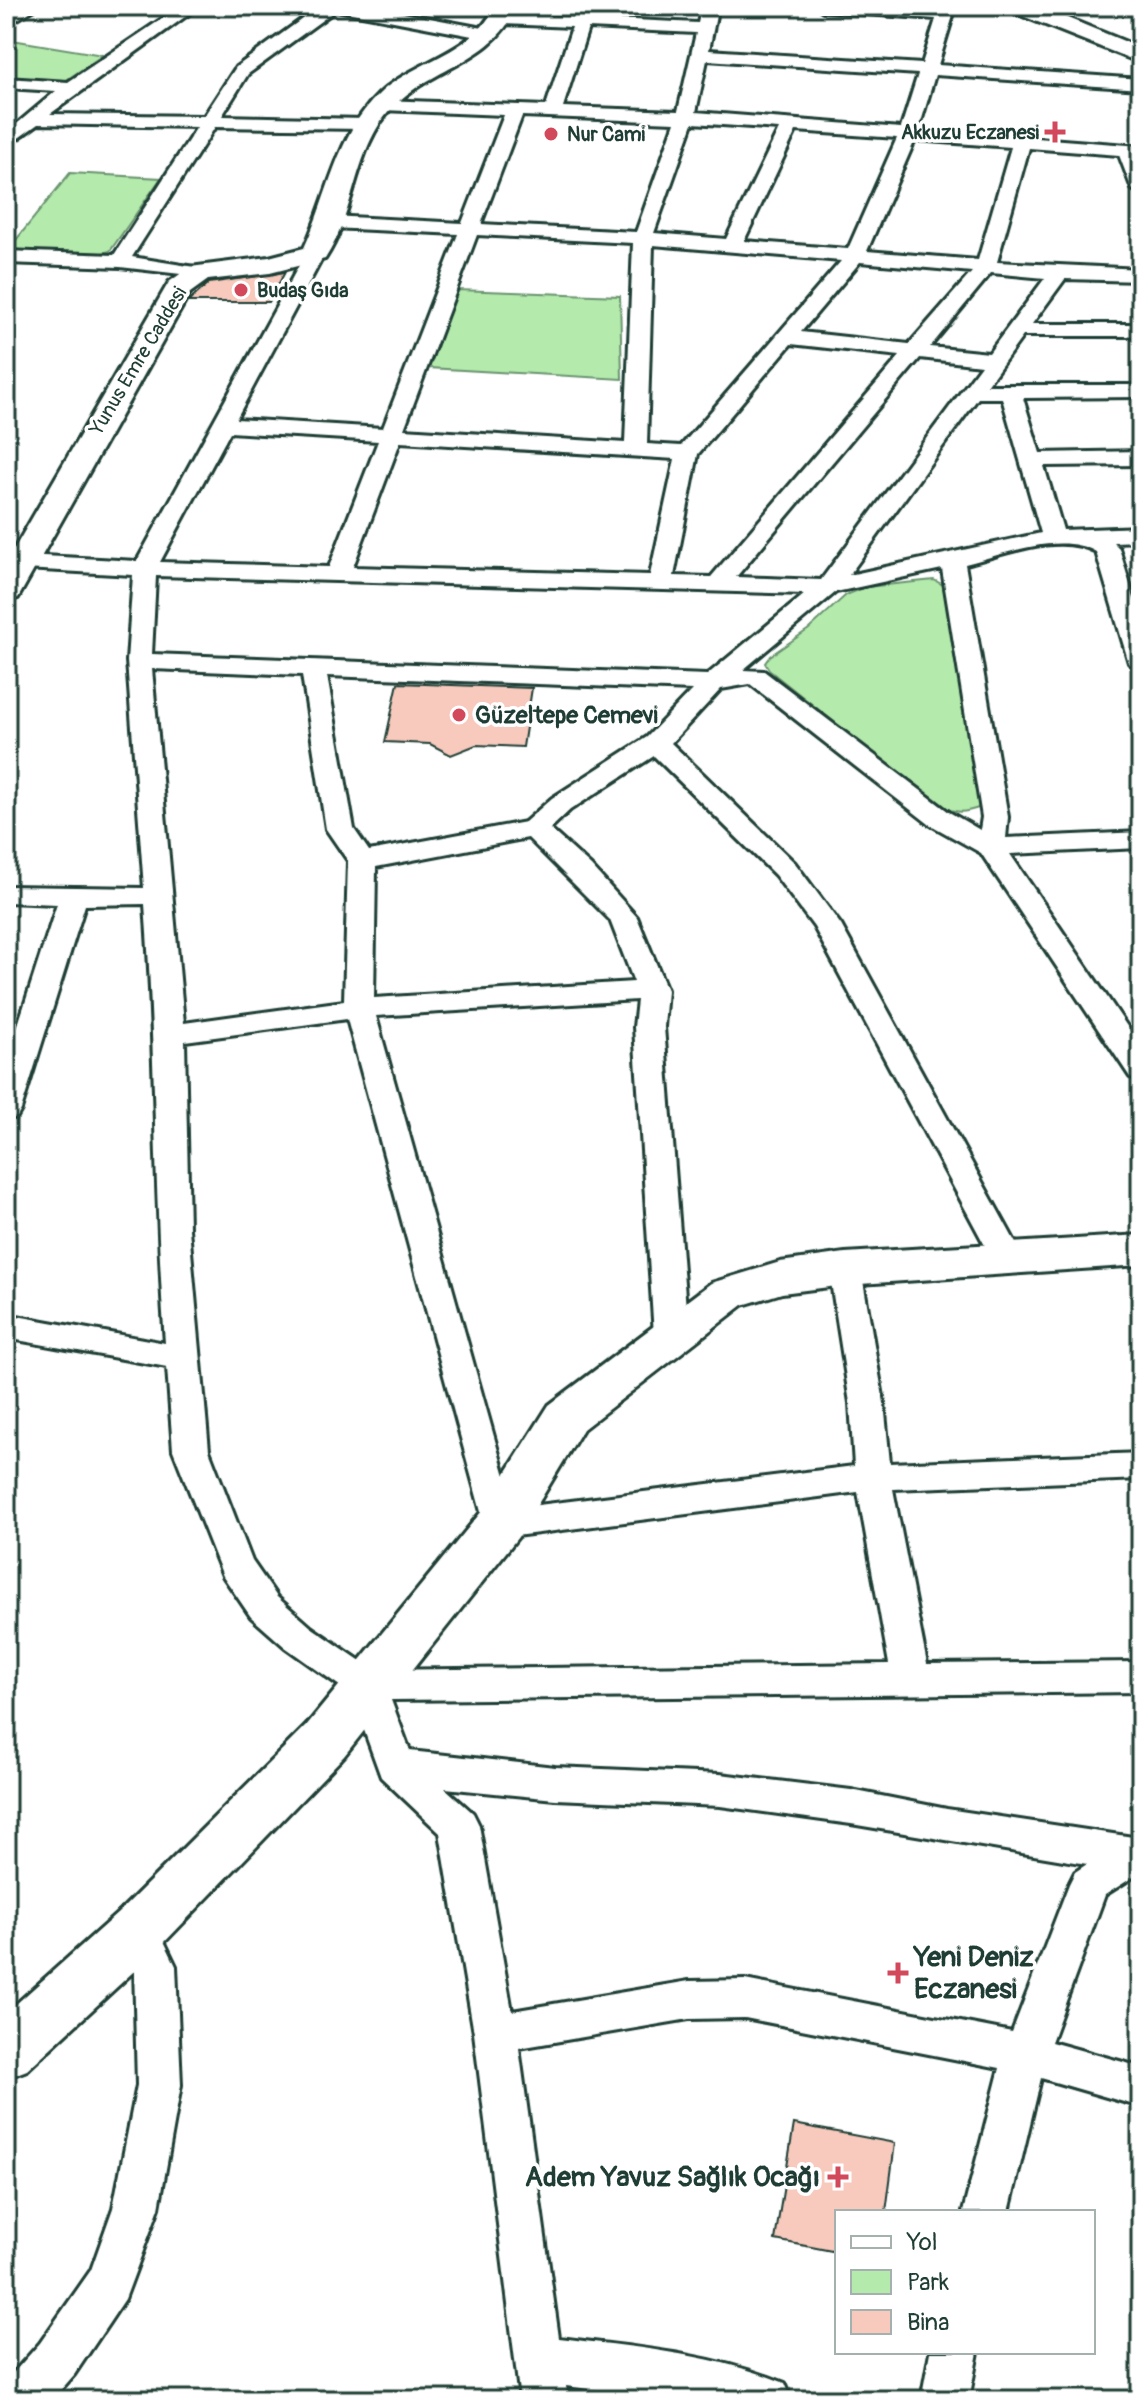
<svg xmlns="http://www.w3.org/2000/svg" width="1147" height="2406" viewBox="0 0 1147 2406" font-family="Pangolin,sans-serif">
  <rect width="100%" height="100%" fill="#fff"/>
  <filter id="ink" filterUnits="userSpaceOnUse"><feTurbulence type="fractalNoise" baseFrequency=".0125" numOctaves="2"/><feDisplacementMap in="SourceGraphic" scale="16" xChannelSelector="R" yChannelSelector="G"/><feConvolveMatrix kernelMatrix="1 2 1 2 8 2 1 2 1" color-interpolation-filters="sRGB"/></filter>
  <g filter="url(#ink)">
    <!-- green -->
    <g fill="#b4eaac" stroke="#6a9470" stroke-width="2">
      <polygon points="6,39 103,55 62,83 6,79"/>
      <polygon points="70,173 161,178 110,251 94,255 7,251"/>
      <polygon points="457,290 620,296 622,379 429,368"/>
      <path d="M934 580 943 585 981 807C965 813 956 814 940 806L770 671 765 663 770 656 809 629 846 595 866 587Z"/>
    </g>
    <!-- building -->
    <g fill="#f8cabd" stroke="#1f3d34" stroke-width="2">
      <polygon points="285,272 269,302 188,302 209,283"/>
      <polygon points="398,683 532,688 523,747 476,745 451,755 430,744 385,742"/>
      <polygon points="794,2124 895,2143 886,2212 837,2212 837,2252 775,2240"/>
    </g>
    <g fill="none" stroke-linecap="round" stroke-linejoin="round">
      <defs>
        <g id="street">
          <polygon points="20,6 40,6 6,26 6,14"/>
          <polygon points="181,6 200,6 50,114 204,116 236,67 320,6 366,6 488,29 496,34 488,39 336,10 248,74 222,116 366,119 375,124 366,129 215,127 132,257 207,269 210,273 207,277 120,267 6,263 6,251 114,255 197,127 38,124 6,147 6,133 56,91 6,88 6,78 68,82"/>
          <path d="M579 6H595L591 18 698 23 702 6H718L709 50 922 64 936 19 823 11 815 6 939 10 940 6H956L938 65 1141 79V89L935 75 919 129 1141 146V156H1138L1141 195 1132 189 1119 155 1029 148 997 262 1141 269V281L1065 279 1032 324H1141V336H1023L987 385H1141V397L1023 398 1040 453 1141 451V465L1044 466 1063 530 1141 527V541L1113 542 1119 548 1141 622V670L1129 663 1096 552C1059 531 1004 555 965 564L1008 817 1006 838 1141 832V848L1010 854 1141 1047V1080L1130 1077 981 853 929 824 750 684 721 689 671 743 795 863 841 925 1024 1258 1020 1266 1008 1269 996 1266 814 927 775 875 654 756 570 810 550 829 591 866 637 917 667 990 664 1027 688 1335 683 1343 671 1347 659 1343 654 1335 634 1027 637 1000 376 1016 514 1508 854 1466 850 1403 829 1269 833 1261 845 1258 857 1261 861 1269 884 1403 890 1463 1141 1453V1479L893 1489 927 1664 1141 1662V1692L391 1700 410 1751 555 1767 720 1774 851 1790 947 1809 1133 1837 1141 1834V1872L1105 1895 1051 2042 1141 2067V2107L1041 2078 1009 2212H963L1000 2068 745 2018 689 2019 519 2048 559 2338C635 2347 714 2354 785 2383L792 2400H675L566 2386 568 2400H520L474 2033 440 1833 381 1777 351 1694 285 1647 251 1617 223 1576 173 1450 167 1367 6 1338V1314L165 1343C154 1196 156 1050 145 904L85 905 21 1110 17 1117 6 1120V1062L57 904 6 902V886L144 888 127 661 133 575 6 568V554L137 561 308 249 315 247 325 253 236 419 383 428 458 234 331 228 321 222 331 216 462 223 504 115 382 110 373 105 382 100 546 106 572 27 504 24 496 19 504 14 575 17ZM588 28 696 33 678 111 563 107ZM707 60 918 74 901 128 696 112ZM522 116 675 122 636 232 481 224ZM693 123 779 129 726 239 654 233ZM796 131 897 138 848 249 744 241ZM915 140 1011 147 978 260 867 251ZM477 235 633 243 625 443 404 429ZM653 245 841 261 681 446 647 444ZM860 262 972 272 909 344 801 332ZM991 273 1045 278 989 353 930 347ZM791 344 900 356 711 577 674 576 698 454ZM920 358 981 365 821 580 736 577ZM978 398H1002L1041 533 849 575ZM230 432 378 441 329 567 160 562ZM400 442 675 459 650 575 353 567ZM942 569 982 817 980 830 949 812 764 671 743 670 836 592ZM156 576 805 594 707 675 152 654ZM152 669 302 675 326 829 348 861 344 1001 184 1023ZM327 676 692 690 647 737 552 798 525 822 369 851 354 829ZM528 838 610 920 634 982 374 998 376 867ZM347 1019 487 1534 500 1538 858 1492 889 1664 374 1670 311 1627 277 1597 252 1561 209 1450 189 1229 185 1041ZM445 1788 555 1799 720 1806 851 1824 1087 1864 1075 1872 1069 1884 1012 2032 745 1980 689 1981 512 2011 479 1825 473 1813Z"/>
          <polygon points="138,1913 153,1918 176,1966 181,2085 159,2208 125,2299 74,2375 52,2400 6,2400 6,2381 40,2343 91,2270 113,2208 137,2085 134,1966 117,1931 123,1918"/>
          <polygon points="930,2352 978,2352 969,2400 921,2400"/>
        </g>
        <g id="secondary">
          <path d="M495 6H517C496 60 434 67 396 104 353 145 357 212 325 259L270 273 208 280 190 293 22 591 18 598 6 601V563L169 282 190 267 269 257 304 248C328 197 337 133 379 94 413 61 475 53 495 6Z"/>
          <polygon points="1007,6 1038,6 1141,48 1141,63 1010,11"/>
          <polygon points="1141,1235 1141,1265 845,1285 782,1293 743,1305 583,1429 518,1537 344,1756 158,1949 27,2070 6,2078 6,2013 118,1913 306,1726 482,1511 549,1405 711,1283 780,1262 845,1253"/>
        </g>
      </defs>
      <!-- street casing -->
      <use href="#street" stroke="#1f3d34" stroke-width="6"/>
      <!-- secondary casing -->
      <use href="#secondary" stroke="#1f3d34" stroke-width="6"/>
      <!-- street -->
      <use href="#street" fill="#fff" fill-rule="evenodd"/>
      <!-- secondary -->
      <use href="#secondary" fill="#fff" fill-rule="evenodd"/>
    </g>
  </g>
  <!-- markers -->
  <g fill="#d1495b" stroke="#fff" stroke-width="3">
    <path d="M1051 120h8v8h8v8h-8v8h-8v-8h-8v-8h8z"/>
    <circle cx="551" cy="134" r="8"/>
    <circle cx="241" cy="290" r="8"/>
    <circle cx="459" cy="715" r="8"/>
    <path d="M894 1961h8v8h8v8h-8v8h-8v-8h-8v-8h8z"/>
    <path d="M834 2165h8v8h8v8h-8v8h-8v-8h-8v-8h8z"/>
  </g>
  <g text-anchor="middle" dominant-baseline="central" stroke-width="7" stroke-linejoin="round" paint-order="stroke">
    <!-- far-poi labels -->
    <g font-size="20" font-weight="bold" fill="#1f3d34" stroke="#fff" text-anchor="start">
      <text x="1039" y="132" text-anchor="end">Akkuzu Eczanesi</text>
      <text x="567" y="134">Nur Cami</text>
      <text x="257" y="290">Budaş Gıda</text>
    </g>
    <!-- far-street labels -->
    <g font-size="20" fill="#1f3d34" stroke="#fff">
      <text transform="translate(138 361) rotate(-59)">Yunus Emre Caddesi</text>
    </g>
    <!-- poi labels -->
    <g font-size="24" font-weight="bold" fill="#1f3d34" stroke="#fff" text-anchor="start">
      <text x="475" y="715">Güzeltepe Cemevi</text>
    </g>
    <!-- near-poi labels -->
    <g font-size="28" font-weight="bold" fill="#1f3d34" stroke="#fff" text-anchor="start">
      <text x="914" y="1957">Yeni Deniz<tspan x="914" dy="32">Eczanesi</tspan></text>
      <text x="820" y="2177" text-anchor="end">Adem Yavuz Sağlık Ocağı</text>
    </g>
  </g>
  <!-- margin -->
  <rect width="1147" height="2406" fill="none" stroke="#fff" stroke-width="32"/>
  <rect x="16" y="16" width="1115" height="2374" fill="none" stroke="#1f3d34" stroke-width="3" filter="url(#ink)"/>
  <!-- legend -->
  <rect x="835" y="2210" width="260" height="144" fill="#ffffff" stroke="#a5b1ae" stroke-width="2"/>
  <rect x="851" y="2236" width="40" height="12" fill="#ffffff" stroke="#a5b1ae" stroke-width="2"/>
  <text x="907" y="2250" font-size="24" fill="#1f3d34">Yol</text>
  <rect x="851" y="2270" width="40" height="24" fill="#b4eaac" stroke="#a5b1ae" stroke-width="2"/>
  <text x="907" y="2290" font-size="24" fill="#1f3d34">Park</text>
  <rect x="851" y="2310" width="40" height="24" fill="#f8cabd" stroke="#a5b1ae" stroke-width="2"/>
  <text x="907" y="2330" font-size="24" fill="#1f3d34">Bina</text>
</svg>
